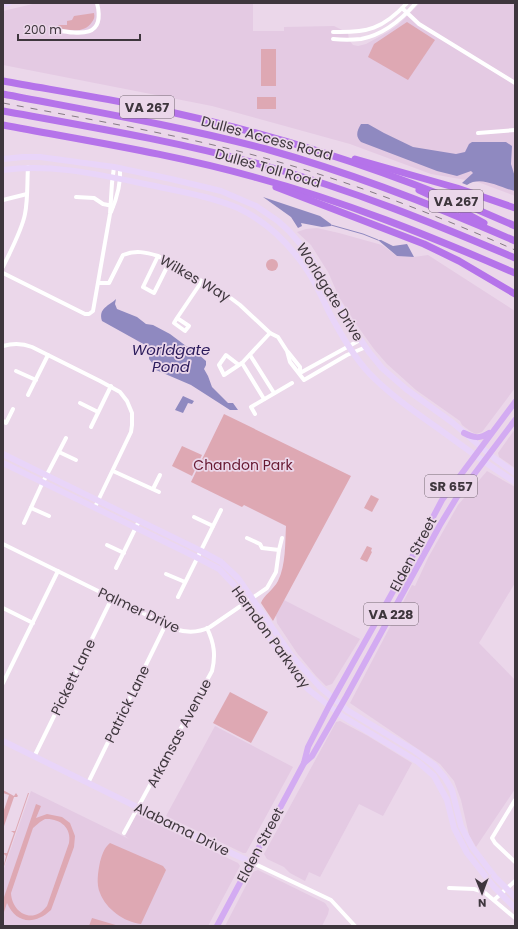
<svg xmlns="http://www.w3.org/2000/svg" width="518" height="929" viewBox="0 0 518 929" font-family="Poppins,sans-serif">
  <rect width="100%" height="100%" fill="#ebd7ea"/>
  <!-- built -->
  <g fill="#e4cae3">
    <polygon points="37,3 253,3 253,31 284,31 284,27 334,26 348,33 349,40 353,45 358,46 366,44 388,32 398,25 420,3 515,3 515,196 478,182 431,174 350,144 212,106 3,65 3,11"/>
    <polygon points="317,228 339,233 382,245 397,256 414,257 428,255 515,311 515,388 482,432 476,434 470,431 462,425 460,421 416,390 387,364 374,349 356,324 339,297 328,272 311,245 297,232 306,229"/>
    <polygon points="515,429 515,468 499,457 498,453"/>
    <polygon points="487,471 515,487 515,583 479,643 515,680 515,789 476,847 469,835 461,800 454,781 440,764 350,703 412,585 415,586 428,558 458,505"/>
    <polygon points="284,600 360,639 332,684 326,686 316,676 297,653 277,623 276,615"/>
    <polygon points="340,721 368,736 412,763 383,816 359,804 320,877 309,872 305,881 290,873 284,867 267,859 264,854 335,724 336,722"/>
    <polygon points="215,726 293,767 246,853 243,853 166,816"/>
    <polygon points="31,791 129,839 125,836 136,814 238,863 240,866 208,926 3,926 3,871"/>
    <polygon points="258,870 325,903 329,909 328,914 322,926 225,926 253,872"/>
  </g>
  <!-- green -->
  <g fill="#dea8b3" fill-rule="evenodd">
    <path d="M94 13C95 17 94 19 92 22 84 34 70 30 58 28V25H67V21L72 20 74 16Z"/>
    <polygon points="407,22 435,40 408,80 368,57 374,44"/>
    <rect x="261" y="49" width="15" height="37"/>
    <rect x="257" y="97" width="19" height="12"/>
    <circle cx="272" cy="265" r="6"/>
    <path d="M224 414 351 476 273 621 261 603C263 596 274 589 278 581 286 565 285 543 286 526L244 505 242 507 191 482Z"/>
    <polygon points="182,446 202,455 192,476 172,466"/>
    <polygon points="371,495 379,499 372,512 364,508"/>
    <polygon points="367,546 372,548 371,551 372,552 367,562 360,559"/>
    <polygon points="230,692 268,712 251,743 213,723"/>
    <polygon points="3,790 14,796 16,793 18,796 17,797 14,797 3,829 3,813 9,795 3,793"/>
    <polygon points="28,793 29,793 3,869 6,856 3,853 7,853 14,833 11,831 15,831"/>
    <path d="M36 804 41 806 36 818 47 814 62 817 70 823 75 836 74 847 51 910C35 925 16 924 7 903L3 915V900ZM45 819C59 818 72 827 69 843L47 906C33 925 12 913 11 893L33 828 40 822Z"/>
    <path d="M110 843 163 866 166 870 141 924C124 922 106 909 100 893 96 884 98 872 100 862 102 855 104 848 110 843Z"/>
    <polygon points="92,918 119,926 89,926"/>
  </g>
  <!-- water -->
  <g fill="#8f89c0">
    <path d="M361 124H368L384 133 413 147 456 154 465 152 469 144 472 142H506L512 146 511 164 515 177V191C500 188 481 175 467 185L462 183 473 173 471 171 457 176 437 171 361 142C355 136 357 131 361 124Z"/>
    <polygon points="263,197 320,216 331,224 331,226 322,227 301,223 302,226 298,228 291,217"/>
    <polygon points="378,240 381,240 393,246 407,244 414,257 397,256"/>
    <path d="M116 299 115 304 117 309 137 317 146 324 153 325 170 334 186 346 190 347 206 361V365L204 369 208 376 212 387 228 403H233L238 410H230L191 385 156 370 153 364 149 359V349L147 346 102 321C98 308 109 306 116 299Z"/>
    <polygon points="183,396 194,401 192,404 188,403 183,413 175,410"/>
  </g>
  <g fill="none" stroke-linecap="round" stroke-linejoin="round">
    <!-- stream -->
    <polyline stroke="#8f89c0" stroke-width="1" points="331,225 363,234 378,240"/>
    <!-- street -->
    <g stroke="#fff" stroke-width="4">
      <polyline points="402,8 419,24 515,83"/>
      <path d="M55 30C79 34 106 39 97 3"/>
      <path d="M333 32C367 33 383 29 407 3"/>
      <path d="M333 39C342 40 352 40 361 39 383 35 402 19 416 3"/>
      <polyline points="478,133 515,130"/>
      <polyline points="76,197 94,198 103,204 113,206"/>
      <polyline points="3,200 27,194"/>
      <path d="M111 212C117 198 121 184 120 169"/>
      <polyline points="158,256 143,287 154,293 169,263"/>
      <path d="M3 267C10 252 22 230 25 214 28 199 27 183 28 167"/>
      <polyline points="3,273 85,314 89,314 93,311 110,214 112,183 114,167"/>
      <path d="M99 283H109L123 255C135 250 146 252 158 256L228 296 240 305 270 333 278 337 287 351 290 362 304 380 347 355 366 347"/>
      <polyline points="177,318 189,326 185,331 174,323 177,318 202,281"/>
      <path d="M3 346C13 343 22 343 32 347L100 381 120 392 127 401 132 413V425L131 432 95 507"/>
      <polyline points="288,352 300,367 300,373"/>
      <polyline points="250,355 274,393"/>
      <polyline points="242,363 264,399"/>
      <polyline points="239,365 226,355 219,365 224,375 242,363 270,333"/>
      <polyline points="16,371 36,380"/>
      <polyline points="300,373 360,340"/>
      <polyline points="28,395 48,355"/>
      <polyline points="80,403 98,412"/>
      <polyline points="255,414 251,407 292,383"/>
      <polyline points="3,421 6,423 13,409"/>
      <polyline points="91,427 111,386"/>
      <polyline points="59,452 76,460"/>
      <polyline points="113,471 159,492"/>
      <polyline points="153,489 160,475"/>
      <polyline points="31,508 49,516"/>
      <polyline points="194,517 213,526"/>
      <polyline points="24,523 41,486 66,438"/>
      <polyline points="247,538 260,544 262,548 279,550"/>
      <path d="M3 544 175 629C187 633 198 633 210 627L267 588 276 572 279 550 282 538"/>
      <polyline points="107,545 124,553"/>
      <polyline points="116,568 139,521"/>
      <polyline points="166,574 185,582"/>
      <polyline points="178,597 221,510"/>
      <polyline points="3,608 33,623"/>
      <polyline points="3,683 58,571"/>
      <polyline points="34,757 112,598"/>
      <polyline points="88,783 166,624"/>
      <polyline points="515,800 492,838 495,843 515,862"/>
      <path d="M124 833 212 671C216 655 214 643 207 628"/>
      <polyline points="251,862 331,900 355,926"/>
      <polyline points="449,888 474,889 484,892 515,918"/>
      <polyline points="494,900 515,881"/>
    </g>
    <!-- secondary -->
    <g stroke="#e9d5f9" stroke-width="6">
      <polyline points="3,4 9,3"/>
      <polyline points="3,159 23,157 40,157 114,167 171,179 221,191 256,206 278,221 289,231 309,254 356,333 369,352 382,368 406,389 453,423 494,458 515,473"/>
      <path d="M3 170C54 163 105 176 155 186 183 192 212 197 238 208 261 219 280 235 295 254 310 271 319 291 329 312 340 333 353 356 369 373 390 395 415 412 439 429 464 447 489 466 515 482"/>
      <polyline points="3,454 201,551 221,562 238,578 291,655 320,687 347,710 415,751 435,766 445,778 452,790 461,826 472,847 495,877 515,897"/>
      <polyline points="3,463 196,557 219,569 235,586 294,674 309,690 342,716 418,762 434,776 447,800 454,828 467,853 494,887 515,908"/>
      <polyline points="3,741 216,846 251,862"/>
    </g>
    <!-- primary -->
    <g stroke="#d3abf2" stroke-width="6">
      <path d="M464 433C474 438 480 439 489 433"/>
      <polyline points="304,763 308,747 329,706 410,561 442,500 515,402"/>
      <polyline points="217,926 304,763 312,756 346,697 440,525 457,497 515,420"/>
    </g>
    <!-- highway -->
    <g stroke="#b573ea" stroke-width="7">
      <path d="M3 81C75 94 147 105 217 123 320 148 418 183 515 226"/>
      <path d="M3 94C91 111 179 126 266 149 351 173 434 205 515 241"/>
      <path d="M3 111C91 127 180 142 266 166 352 190 433 223 515 258"/>
      <path d="M3 125C87 141 172 154 254 177 344 201 430 236 515 273"/>
      <polyline points="355,159 457,188 515,208"/>
      <polyline points="276,187 424,244 459,261 515,294"/>
      <polyline points="419,190 449,204 484,223"/>
    </g>
    <!-- rail -->
    <path stroke="#867985" stroke-width="1" stroke-dasharray="7 7" stroke-linecap="butt" d="M3 103C98 121 193 137 286 164 364 187 441 217 515 250"/>
  </g>
  <g text-anchor="middle" dominant-baseline="central" stroke-width="3.5" stroke-linejoin="round" paint-order="stroke">
    <!-- shield labels -->
    <g fill="#ebd7ea" stroke="#726671" stroke-width="1">
      <rect x="120" y="96" width="54" height="22" rx="3"/>
      <rect x="429" y="190" width="54" height="22" rx="3"/>
      <rect x="425" y="475" width="52" height="22" rx="3"/>
      <rect x="364" y="603" width="54" height="22" rx="3"/>
    </g>
    <g font-size="13" font-weight="bold" fill="#3e363d">
      <text x="147" y="107">VA 267</text>
      <text x="456" y="201">VA 267</text>
      <text x="451" y="486">SR 657</text>
      <text x="391" y="614">VA 228</text>
    </g>
    <!-- street labels -->
    <g font-size="14" fill="#3e363d" stroke="#ebd7ea">
      <text transform="translate(267 138) rotate(15)">Dulles Access Road</text>
      <text transform="translate(268 168) rotate(16)">Dulles Toll Road</text>
      <text transform="translate(195 278) rotate(30)">Wilkes Way</text>
      <text transform="translate(330 292) rotate(58)">Worldgate Drive</text>
      <text transform="translate(413 554) rotate(-62)">Elden Street</text>
      <text transform="translate(139 610) rotate(25)">Palmer Drive</text>
      <text transform="translate(271 637) rotate(54)">Herndon Parkway</text>
      <text transform="translate(73 677) rotate(-64)">Pickett Lane</text>
      <text transform="translate(127 704) rotate(-64)">Patrick Lane</text>
      <text transform="translate(179 733) rotate(-62)">Arkansas Avenue</text>
      <text transform="translate(182 829) rotate(26)">Alabama Drive</text>
      <text transform="translate(260 845) rotate(-62)">Elden Street</text>
    </g>
    <!-- park labels -->
    <g font-size="14" fill="#671932" stroke="#ebd7ea">
      <text x="243" y="465">Chandon Park</text>
    </g>
    <!-- water labels -->
    <g font-size="15" font-style="italic" fill="#2a1a5b" stroke="#ebd7ea">
      <text x="171" y="349">Worldgate<tspan x="171" dy="17">Pond</tspan></text>
    </g>
  </g>
  <!-- border -->
  <rect width="518" height="929" fill="none" stroke="#3e363d" stroke-width="8"/>
  <!-- north arrow -->
  <g transform="translate(482 893) rotate(179)" stroke="#ebd7ea" stroke-width="3" paint-order="stroke">
  <path d="M0-3L7 15L0 10L-7 15Z" fill="#3e363d"/>
  <text y="-6" font-size="11" font-weight="bold" text-anchor="middle" fill="#3e363d">N</text>
  </g>
  <!-- scale -->
  <path d="M18 34v6h122v-6" fill="none" stroke="#3e363d" stroke-width="2"/>
  <text x="24" y="34" font-size="12" fill="#3e363d" stroke="#ebd7ea" stroke-width="3" paint-order="stroke">200 m</text>
</svg>
